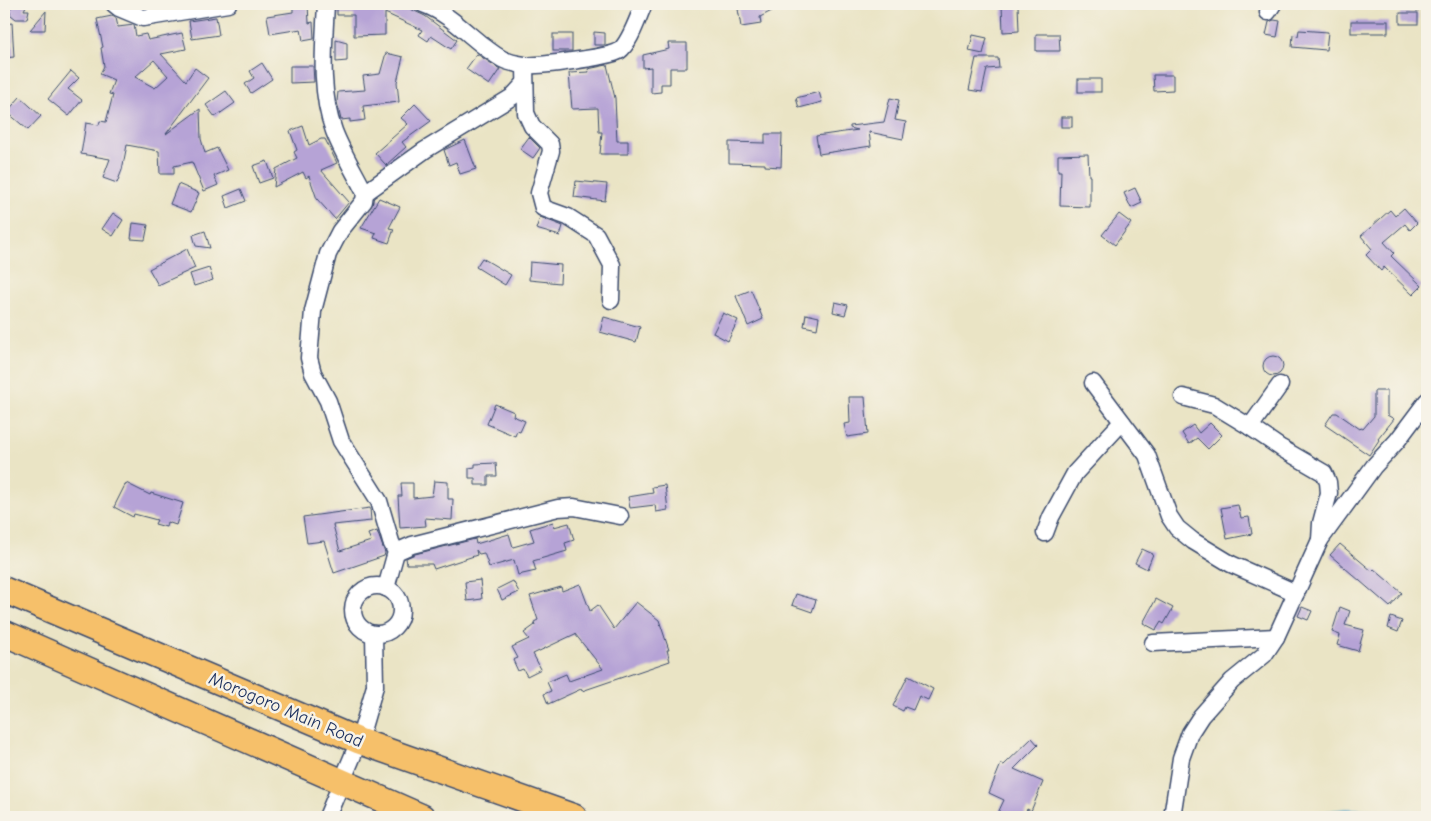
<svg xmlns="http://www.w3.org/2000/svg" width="1431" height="821" viewBox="0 0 1431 821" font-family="'Comic Neue',sans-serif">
  <rect width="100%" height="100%" fill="#f7f3e8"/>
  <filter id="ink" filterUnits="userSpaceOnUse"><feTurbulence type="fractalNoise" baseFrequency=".02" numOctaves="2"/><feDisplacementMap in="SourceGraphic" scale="10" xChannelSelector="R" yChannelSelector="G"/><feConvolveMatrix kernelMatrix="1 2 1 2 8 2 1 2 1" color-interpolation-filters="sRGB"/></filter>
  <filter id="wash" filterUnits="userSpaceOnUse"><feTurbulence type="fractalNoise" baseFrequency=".0096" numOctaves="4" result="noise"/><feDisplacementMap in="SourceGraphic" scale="20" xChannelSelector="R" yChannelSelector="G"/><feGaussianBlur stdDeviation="1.12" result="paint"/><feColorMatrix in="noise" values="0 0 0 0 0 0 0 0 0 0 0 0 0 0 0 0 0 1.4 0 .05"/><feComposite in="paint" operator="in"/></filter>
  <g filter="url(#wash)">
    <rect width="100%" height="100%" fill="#eae4c5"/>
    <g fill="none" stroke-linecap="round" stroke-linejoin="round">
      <!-- stream -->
      <polyline stroke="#4facce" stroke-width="4" points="1307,817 1309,815 1347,810 1375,811 1381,817"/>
    </g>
    <g id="blocks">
      <!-- building -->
      <g fill="#b6a3d6" fill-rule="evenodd">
        <polygon points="15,4 27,4 24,10 29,10 27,19 16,19 11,15 9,10"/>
        <polygon points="293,4 308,4 309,23 313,22 314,39 303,41 301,29 270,34 267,16 293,12"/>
        <polygon points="337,4 400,4 425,16 457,40 451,49 431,36 428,41 419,35 422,30 385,13 385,35 354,36 354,15 337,15"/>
        <polygon points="770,4 785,4 760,17 761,24 741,27 738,9"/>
        <polygon points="1002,4 1017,4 1017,5 1018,5 1019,31 1003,32"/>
        <polygon points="46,11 45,30 30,30"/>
        <rect x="1400" y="13" width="18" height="11"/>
        <path d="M112 16 116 18 118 27 134 25 136 36 146 34 148 40 182 33 186 49 161 54 186 81 195 68 208 78 166 134 200 109 201 139 205 153 217 148 228 170 214 176 218 185 204 191 192 162 174 166V174H160L159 151 127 145 122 170 117 183 103 178 110 159 81 154 86 123 99 125 100 121 106 122 113 95 109 94 114 80 100 74 104 66 101 48 103 47 97 19ZM154 60 168 76 155 88 135 77Z"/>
        <polygon points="216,17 219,35 192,39 189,21"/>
        <polygon points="1274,20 1280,21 1277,37 1266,35 1269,22"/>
        <rect x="1351" y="21" width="37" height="12"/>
        <polygon points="12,23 14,57 4,58 4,24"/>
        <polygon points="1299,30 1328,32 1326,50 1292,47 1293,35 1298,36"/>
        <polygon points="594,32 605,33 605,45 594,45"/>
        <rect x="553" y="34" width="19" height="17"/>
        <polygon points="1036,34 1059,34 1060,51 1036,51"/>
        <polygon points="973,35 987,38 983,54 969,51"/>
        <polygon points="336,40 347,43 347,61 336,62"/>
        <polygon points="668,43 687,43 687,68 670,68 670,84 661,84 661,92 651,93 651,67 643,68 643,55 669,49"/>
        <polygon points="386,53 403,57 397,82 399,102 363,106 365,120 350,122 350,119 341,120 337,102 338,92 365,90 363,76 380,74"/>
        <polygon points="477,54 500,69 489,85 466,69"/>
        <polygon points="976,58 998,58 999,68 987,69 982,92 969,90"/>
        <polygon points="262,63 272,79 251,93 245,84 254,78 250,71"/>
        <polygon points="607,65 615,98 617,141 628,141 628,154 600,154 602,132 599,132 598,108 572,109 569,73 589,72 588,69"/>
        <polygon points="290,66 313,66 314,82 290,83"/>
        <polygon points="71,71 79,78 68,89 82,100 69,116 48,99"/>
        <polygon points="1153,75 1173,75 1173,90 1154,91"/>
        <rect x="1078" y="79" width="23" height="13"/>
        <polygon points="226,91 235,103 215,117 206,105"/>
        <polygon points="819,92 822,102 799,108 796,98"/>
        <polygon points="20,97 41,116 28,130 7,112"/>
        <polygon points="890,98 899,100 895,120 906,122 903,139 869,132 871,146 819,154 816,136 858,130 850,128 850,126 884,122"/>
        <polygon points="415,104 431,121 402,142 406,147 386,165 375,153 408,124 401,118"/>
        <rect x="1061" y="117" width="11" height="10"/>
        <polygon points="303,126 309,145 321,139 325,139 337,163 321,170 349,202 335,219 317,199 309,176 306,178 303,172 274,187 276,169 297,158 294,152 297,150 290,131"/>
        <polygon points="765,134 782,134 781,167 765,166 765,164 729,163 729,142 765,143"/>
        <polygon points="529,137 540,148 533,158 520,149"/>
        <polygon points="465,140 476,169 460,174 456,162 449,165 444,150"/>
        <polygon points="1088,154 1089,176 1090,176 1090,207 1060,206 1061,171 1058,171 1058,155"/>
        <polygon points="267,161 273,178 259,183 253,166"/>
        <polygon points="576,181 607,184 605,201 574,197"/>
        <polygon points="178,184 199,193 191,212 170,204"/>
        <polygon points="1135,188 1142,203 1131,208 1124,193"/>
        <polygon points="241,189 246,201 228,208 224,196"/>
        <polygon points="379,198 400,207 389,228 394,229 389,243 374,238 376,233 361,228"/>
        <polygon points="1404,208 1417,223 1410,230 1405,224 1384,242 1394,253 1391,256 1422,286 1413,295 1384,267 1381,271 1366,255 1372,249 1361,236 1390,210 1395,216"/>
        <polygon points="113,213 123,220 113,236 102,229"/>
        <polygon points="1119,214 1131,223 1115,245 1102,235"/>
        <polygon points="540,217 563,226 560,236 536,229"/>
        <polygon points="133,223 148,225 145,240 131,239"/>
        <polygon points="205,231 210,248 196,246 193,235"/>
        <polygon points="187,249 195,268 158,285 149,269"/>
        <polygon points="482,258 511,275 505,285 476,267"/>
        <polygon points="530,262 561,265 560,283 529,280"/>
        <polygon points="209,268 213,280 194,286 190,274"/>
        <polygon points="751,290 763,319 748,326 736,296"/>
        <polygon points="835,302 848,305 845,315 833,312"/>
        <polygon points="723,313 738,320 728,341 713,333"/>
        <polygon points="806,314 819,317 817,329 804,326"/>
        <polygon points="604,317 640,327 636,342 600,332"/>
        <circle cx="1273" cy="366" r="10"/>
        <polygon points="1374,391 1387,391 1387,415 1394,419 1378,439 1379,440 1369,455 1325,425 1333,413 1337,413 1360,429 1361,428 1363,429 1374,416"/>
        <polygon points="849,397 865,397 868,434 847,437 844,424 850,423"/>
        <polygon points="495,404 514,412 513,416 525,421 520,432 517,431 515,436 487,424"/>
        <polygon points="1210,423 1222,435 1208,449 1197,438 1189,444 1182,433 1193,425 1199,433"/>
        <polygon points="496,463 497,476 488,476 488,485 475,485 475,478 469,478 469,468 475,467 475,464"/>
        <polygon points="434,481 448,482 448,499 453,499 452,520 425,518 426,526 400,528 398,496 402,496 401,483 413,483 413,498 432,496"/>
        <polygon points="126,483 150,495 151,493 183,503 176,525 167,522 166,527 155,524 157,520 134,514 133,517 114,507"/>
        <polygon points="665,485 668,510 656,512 655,505 630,508 628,497 653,493 652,487"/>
        <polygon points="1238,505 1241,518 1249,517 1252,534 1227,539 1221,508"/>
        <polygon points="370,508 371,521 333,525 340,551 371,541 368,534 377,531 385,553 384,556 334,573 324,541 307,543 303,517"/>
        <polygon points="553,522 554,527 569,523 574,540 565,543 567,551 533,561 536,571 518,575 514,560 489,567 484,553 479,554 476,550 477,555 434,569 432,564 407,564 406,558 415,554 475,539 476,544 509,534 513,547 534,541 530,529"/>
        <polygon points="1340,544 1372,571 1374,569 1402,593 1390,607 1330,555"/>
        <polygon points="1142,549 1153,554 1147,569 1135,563"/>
        <polygon points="480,580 482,599 467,601 465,582"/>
        <polygon points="513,581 519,592 502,600 497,589"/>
        <polygon points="580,584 590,611 598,605 614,629 636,602 659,620 669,650 667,650 670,661 582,691 581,689 548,704 544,694 551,691 547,682 566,674 569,681 603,669 575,634 533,654 541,669 527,676 523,669 518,671 513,660 518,658 512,647 529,639 524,633 535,625 534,622 538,620 530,596 561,587 562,591"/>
        <polygon points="796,594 816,600 812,612 792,605"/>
        <polygon points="1156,599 1173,608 1164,624 1161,622 1156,630 1143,623"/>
        <polygon points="1302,607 1312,611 1308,620 1298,616"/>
        <polygon points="1340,607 1350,611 1345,625 1364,630 1358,651 1337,645 1340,635 1332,632"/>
        <polygon points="1391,617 1402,621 1398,632 1388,628"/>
        <polygon points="908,676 933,689 928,700 919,696 913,710 905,707 903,711 893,706"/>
        <polygon points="1032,738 1038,745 1014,769 1043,782 1031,811 1027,809 1024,817 996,817 1004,800 989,793 1001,764 1004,765"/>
      </g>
    </g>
  </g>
  <g filter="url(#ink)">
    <use href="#blocks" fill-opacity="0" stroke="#3a4a6d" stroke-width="1"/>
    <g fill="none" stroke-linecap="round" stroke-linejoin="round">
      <defs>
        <g id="minor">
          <polyline points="114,4 119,8 143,18 228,4"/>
          <path d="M326 4C324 46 319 90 334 131 342 152 355 173 365 193L364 201 340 231 328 254 313 311 309 358 313 373 328 401 341 441 379 501 391 542 396 552 386 588"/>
          <path d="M423 4C454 15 474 43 502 59 508 62 517 64 524 65 536 67 609 57 619 51 630 43 638 17 644 4"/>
          <polyline points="1268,12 1273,4"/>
          <polyline points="525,66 526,113 532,126 550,144 551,151 539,193 543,208 568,217 596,235 612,265 611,300"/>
          <polyline points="365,193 425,150 512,97 525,83"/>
          <polyline points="1093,383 1147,455 1169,516 1177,528 1193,541 1231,564 1296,593"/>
          <polyline points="1183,397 1214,405 1250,427 1281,448 1324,473 1328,482 1329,493 1321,523 1320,540"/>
          <polyline points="1250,427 1280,385"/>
          <polyline points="1045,533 1051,517 1075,473 1122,422"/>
          <polyline points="396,552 412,545 558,508 574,507 620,516"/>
          <circle cx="377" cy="610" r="24"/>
          <polyline points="1153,643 1276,637"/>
          <polyline points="327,817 359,741 375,686 374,634"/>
          <polyline points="1172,817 1181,758 1190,733 1201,716 1232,681 1264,655 1276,637 1320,540 1374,466 1397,441 1427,401"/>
        </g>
        <g id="highway">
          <polyline points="4,590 359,741 574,817"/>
          <polyline points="4,633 422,817"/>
        </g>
      </defs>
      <!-- minor casing -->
      <use href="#minor" stroke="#3a4a6d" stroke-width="19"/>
      <!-- highway casing -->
      <use href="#highway" stroke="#3a4a6d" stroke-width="28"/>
      <!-- minor -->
      <use href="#minor" stroke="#fff" stroke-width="16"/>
      <!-- highway -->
      <use href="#highway" stroke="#f6c06b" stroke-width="25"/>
    </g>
  </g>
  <g text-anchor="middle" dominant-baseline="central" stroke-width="5" stroke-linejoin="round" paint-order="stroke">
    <!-- street labels -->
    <g font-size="18" fill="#1b2f5e" stroke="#f7f3e8">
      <text transform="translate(286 710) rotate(23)">Morogoro Main Road</text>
    </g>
  </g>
  <!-- margin -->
  <rect width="1431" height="821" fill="none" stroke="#f7f3e8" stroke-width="20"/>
</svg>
